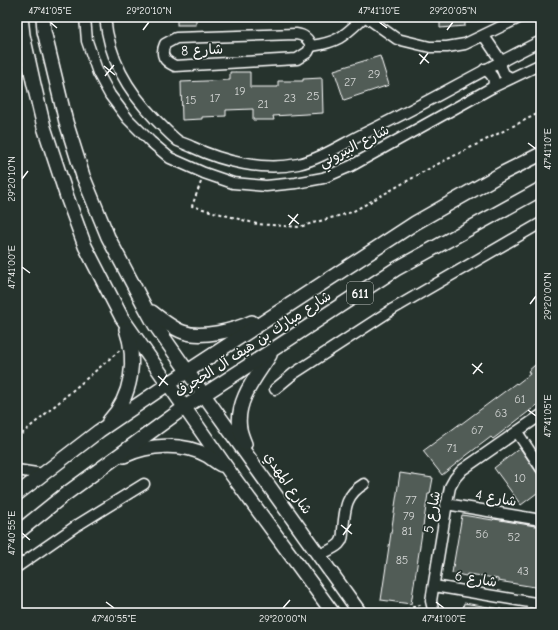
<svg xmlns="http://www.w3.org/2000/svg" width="558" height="630" viewBox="0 0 558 630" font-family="'Comic Neue','Playpen Sans Arabic',sans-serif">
  <rect width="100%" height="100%" fill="#26332d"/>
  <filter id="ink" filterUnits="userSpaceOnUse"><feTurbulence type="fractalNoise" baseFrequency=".025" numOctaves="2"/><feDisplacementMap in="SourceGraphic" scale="8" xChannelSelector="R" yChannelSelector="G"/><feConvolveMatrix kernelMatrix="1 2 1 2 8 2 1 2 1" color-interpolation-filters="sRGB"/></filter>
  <g filter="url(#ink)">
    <!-- building -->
    <g fill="#515c57" stroke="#fff">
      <rect x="177" y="17" width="19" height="8"/>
      <polygon points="440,17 465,17 465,26 440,28"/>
      <polygon points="380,56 389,85 344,100 334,70"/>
      <polygon points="230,72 250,72 250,87 278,87 278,81 303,81 303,79 322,78 323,113 273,116 274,120 253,120 253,109 226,110 226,116 202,117 202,119 182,120 181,82 230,80"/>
      <polygon points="541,360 541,402 493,439 491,437 467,455 442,475 423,451 461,423 461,424 516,383 517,384 530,374 528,371"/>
      <polygon points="520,448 541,479 541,490 521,505 494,468"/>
      <polygon points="400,473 433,478 430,494 428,494 411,604 381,600"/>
      <polygon points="462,515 493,520 494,519 541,527 541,588 498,581 498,579 483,576 467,574 466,576 452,573"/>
      <polygon points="464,603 501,609 501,613 462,613"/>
    </g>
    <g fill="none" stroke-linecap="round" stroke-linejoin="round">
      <defs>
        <g id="minor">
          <polyline points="85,17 87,41 98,73 110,95 128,119 151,142 170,158 204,173 233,183 266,186 296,183 323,178 351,166 493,87 541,64"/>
          <path d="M105 17C109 59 127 90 156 120 163 127 170 135 178 141 182 143 188 145 192 147 224 162 263 171 298 164 320 159 341 145 361 135 422 106 480 71 541 41"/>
          <polyline points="366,17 397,39 430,47 447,47 465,44 521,17"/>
          <path d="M296 34C304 35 308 38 311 46L308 52 297 59 175 66C164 61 160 55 165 44L176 38Z"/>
          <polyline points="484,36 501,61 501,67 504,74 511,78"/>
          <path d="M311 46C339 42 344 36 364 17"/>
          <path d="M485 69C492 75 496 79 493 87"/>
          <polyline points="275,389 293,374 393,309 541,223"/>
          <polyline points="517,432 541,468"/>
          <polyline points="17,470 43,474"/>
          <polyline points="446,504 541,520"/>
          <path d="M319 555C325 552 334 549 339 544 343 540 343 535 343 530 345 509 345 495 364 484"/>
          <polyline points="17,567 76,526 144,484"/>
          <polyline points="434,586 541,604"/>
          <polyline points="434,613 431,601 448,497 450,487 455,478 462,470 541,415"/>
        </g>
        <g id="major">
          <polyline points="21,17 23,35 34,85 44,127 67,197 85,246 122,318 229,471 333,613"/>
          <polyline points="43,17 44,31 66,122 83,176 108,237 144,305 155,325 204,395 360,613"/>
          <path d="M152 312C162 320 172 328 183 332 202 339 235 330 252 322"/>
          <path d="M109 421C132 396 137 360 126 329"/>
          <path d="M245 444C243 439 241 434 240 429 235 401 256 377 270 355"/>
          <path d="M124 456C149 444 183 442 208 456 212 459 216 462 221 465"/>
          <polyline points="17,494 99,431 168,384 415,223 503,173 541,154"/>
          <polyline points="17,533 63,496 185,407 396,269 541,189"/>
        </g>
      </defs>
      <!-- minor casing -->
      <use href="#minor" stroke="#fff" stroke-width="13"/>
      <!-- major casing -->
      <use href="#major" stroke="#fff" stroke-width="16"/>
      <!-- path -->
      <g stroke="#fff" stroke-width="2" stroke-dasharray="3 3" stroke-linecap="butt">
        <polyline points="201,182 192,206 257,224 299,227 352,212 432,167 541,112"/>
        <polyline points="17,438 120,350"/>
        <polyline points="395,613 423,604"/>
      </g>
      <!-- minor -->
      <use href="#minor" stroke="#26332d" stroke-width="10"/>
      <!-- major -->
      <use href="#major" stroke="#26332d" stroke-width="13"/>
    </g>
  </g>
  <!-- ticks -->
  <path fill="none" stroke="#fff" stroke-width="1.5" d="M50 22 57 28M379 22 387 28M143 30 149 22M447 30 453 22M419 54 429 63M420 64 428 53M104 66 115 75M105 76 114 65M528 143 536 149M22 179 28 171M288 215 299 224M289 225 298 214M22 267 30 273M530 304 536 296M472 364 483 373M473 374 482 363M158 376 168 385M159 386 167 375M528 410 536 416M341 525 352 534M22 533 30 540M343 535 351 524M106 602 114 608M436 602 444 608M283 608 290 600"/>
  <g text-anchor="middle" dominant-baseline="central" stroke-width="3.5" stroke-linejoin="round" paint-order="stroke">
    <!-- number labels -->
    <g font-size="12" fill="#d4d6d5">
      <text x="374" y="74">29</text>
      <text x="350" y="82">27</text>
      <text x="240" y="91">19</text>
      <text x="313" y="96">25</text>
      <text x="215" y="98">17</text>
      <text x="290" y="98">23</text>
      <text x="191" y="100">15</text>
      <text x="263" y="104">21</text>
      <text x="520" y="399">61</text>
      <text x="501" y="413">63</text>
      <text x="477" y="430">67</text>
      <text x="452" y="448">71</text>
      <text x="520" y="478">10</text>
      <text x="411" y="500">77</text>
      <text x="409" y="516">79</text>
      <text x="407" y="531">81</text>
      <text x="482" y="534">56</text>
      <text x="514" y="537">52</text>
      <text x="402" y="560">85</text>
      <text x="523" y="571">43</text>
    </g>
    <!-- shield labels -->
    <rect fill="#26332d" stroke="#bec2c0" stroke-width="1" x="347" y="282" width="26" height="22" rx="3"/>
    <g font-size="13" font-weight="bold" fill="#fff">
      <text x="360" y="293">611</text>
    </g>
    <!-- street labels -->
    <g font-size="14" fill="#fff" stroke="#26332d">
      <text transform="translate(202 50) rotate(-3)">شارع 8</text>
      <text transform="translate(354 146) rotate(-27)">شارع البيروني</text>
      <text transform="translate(253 344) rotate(-33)">شارع مبارك بن هيف آل الحجرف</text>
      <text transform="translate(288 483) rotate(55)">شارع المهدي</text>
      <text transform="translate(496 498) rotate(10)">شارع 4</text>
      <text transform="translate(432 512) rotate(-80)">شارع 5</text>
      <text transform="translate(476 579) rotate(9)">شارع 6</text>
    </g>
  </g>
  <!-- margin -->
  <rect width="558" height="630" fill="none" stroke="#26332d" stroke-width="44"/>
  <rect x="22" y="22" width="514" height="586" fill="none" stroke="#fff" stroke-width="1.5"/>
  <g font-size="10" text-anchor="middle" fill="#fff">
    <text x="50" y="14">47°41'05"E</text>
    <text x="149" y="14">29°20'10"N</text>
    <text x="379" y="14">47°41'10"E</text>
    <text x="453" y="14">29°20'05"N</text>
    <text transform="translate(547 149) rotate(-90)" y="4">47°41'10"E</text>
    <text transform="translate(11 179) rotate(-90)" y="4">29°20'10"N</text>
    <text transform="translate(11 267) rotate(-90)" y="4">47°41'00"E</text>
    <text transform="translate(547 296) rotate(-90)" y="4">29°20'00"N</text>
    <text transform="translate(547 416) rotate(-90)" y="4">47°41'05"E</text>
    <text transform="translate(11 533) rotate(-90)" y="4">47°40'55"E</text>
    <text x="114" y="622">47°40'55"E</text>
    <text x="283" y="622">29°20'00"N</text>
    <text x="444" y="622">47°41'00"E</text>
  </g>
</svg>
